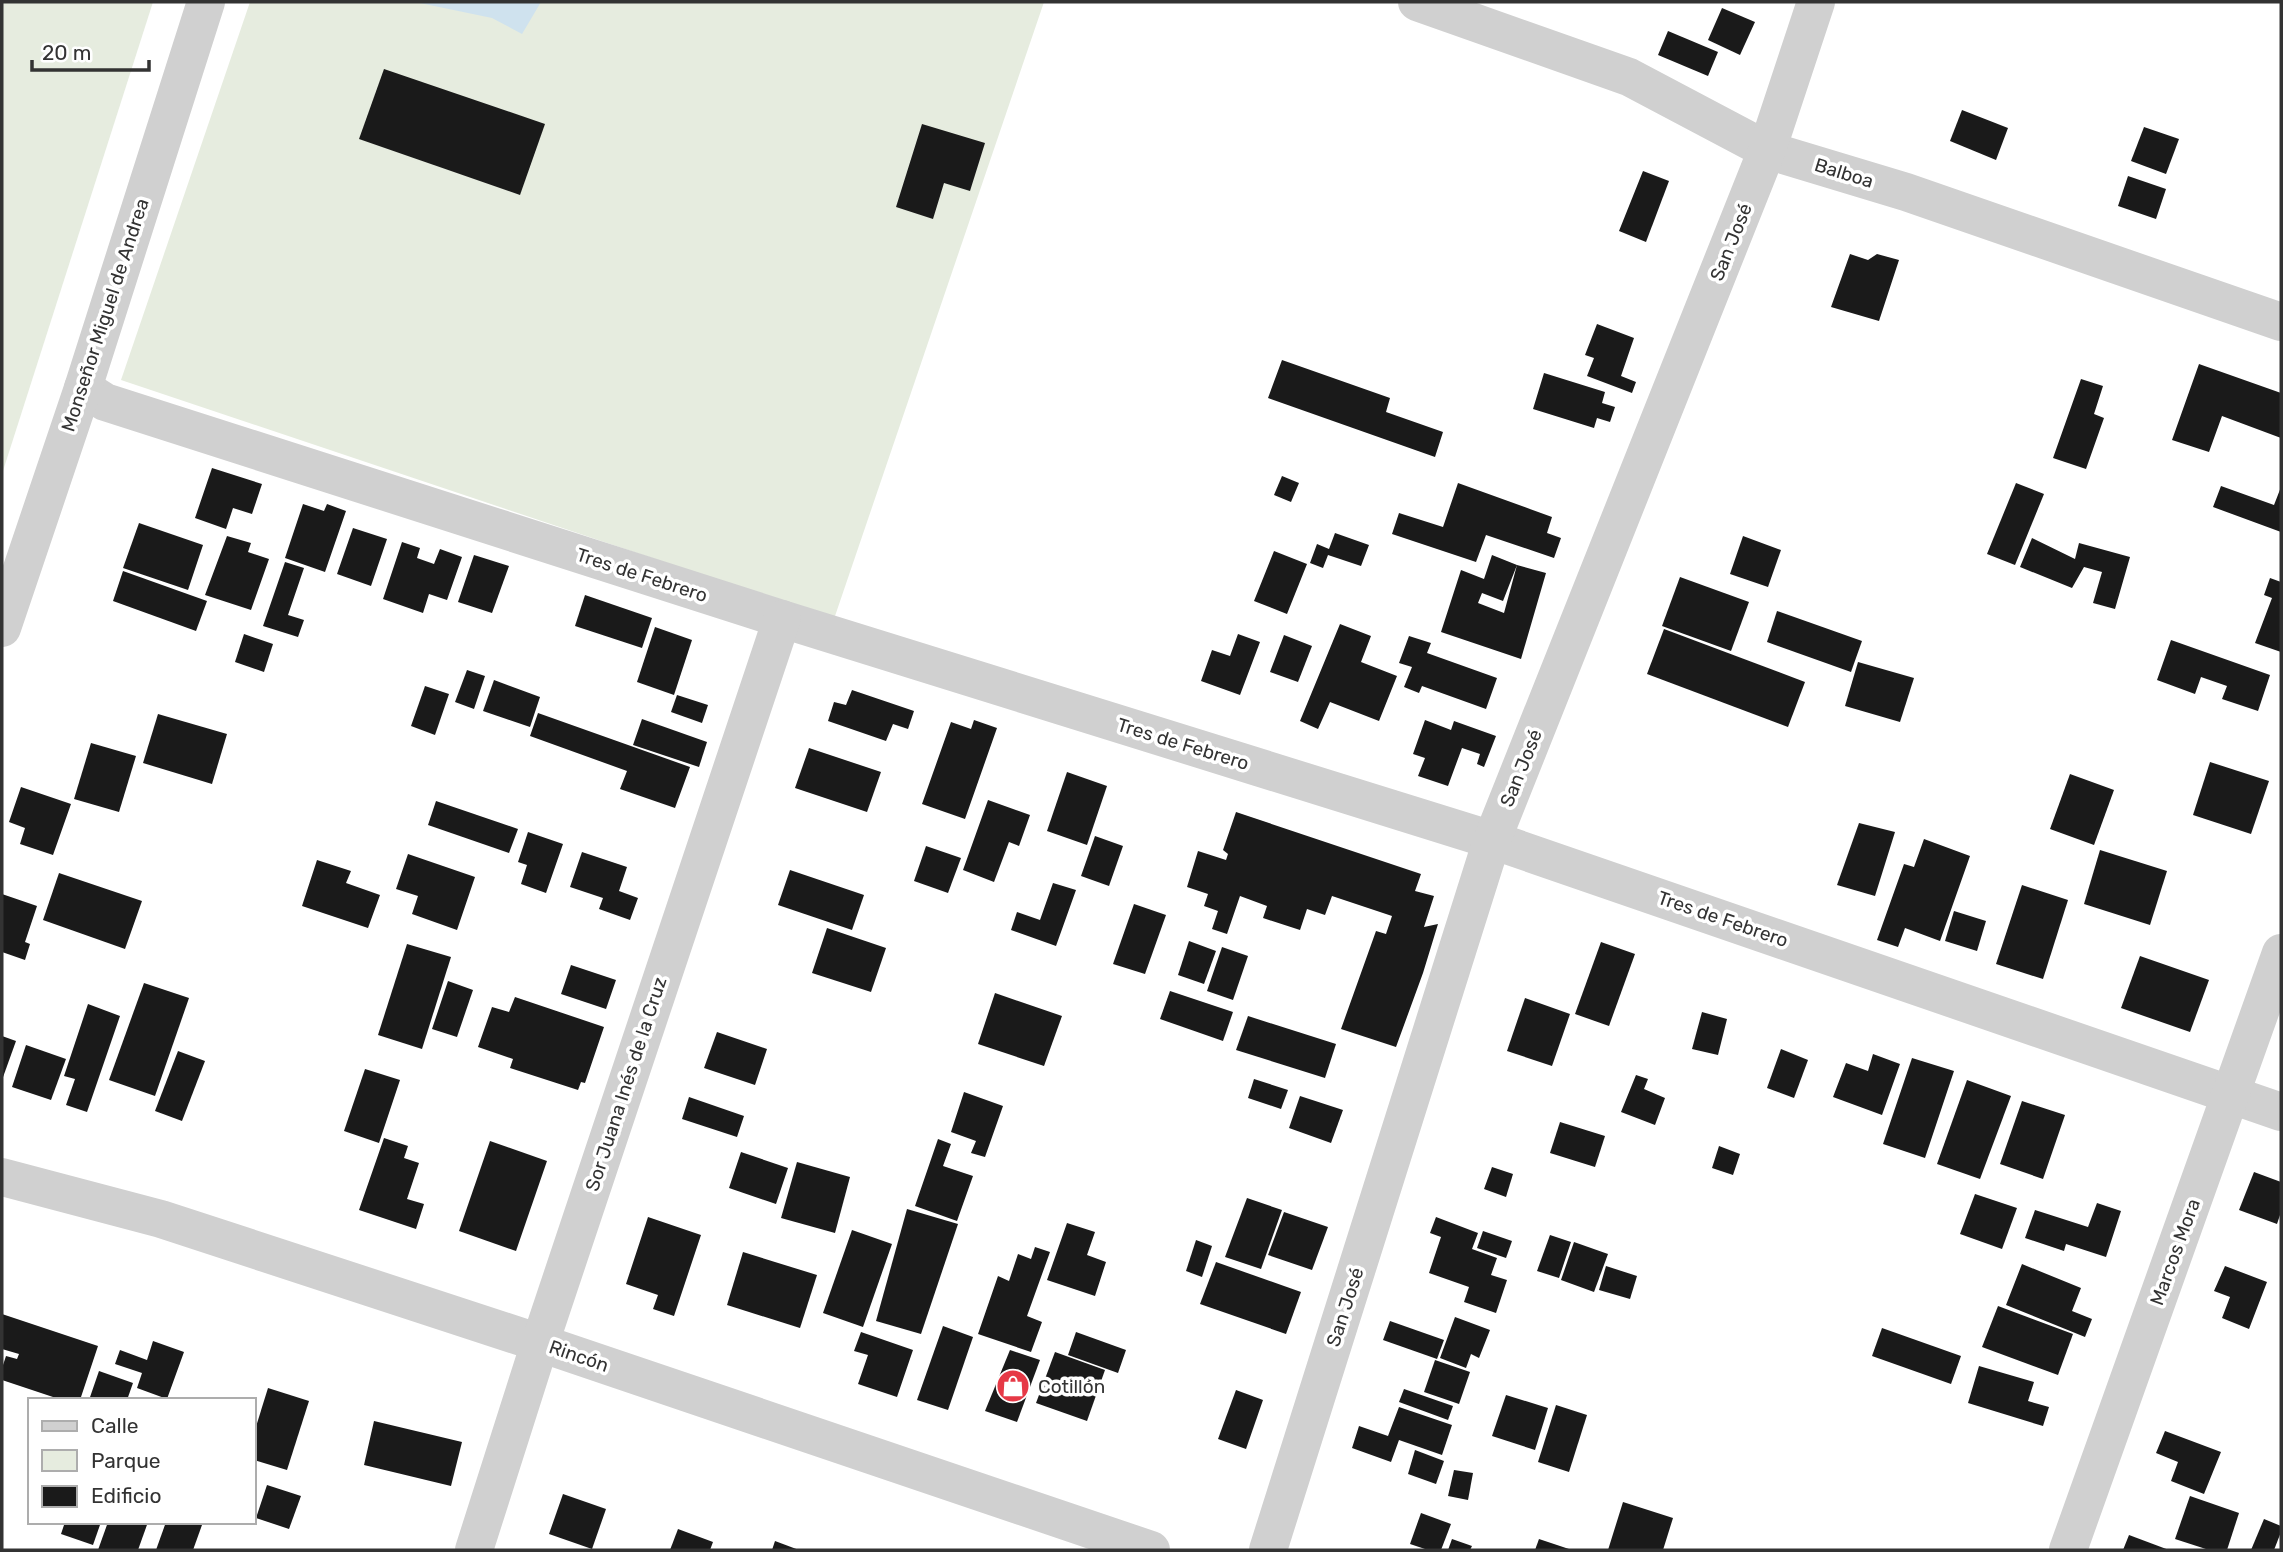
<svg xmlns="http://www.w3.org/2000/svg" width="2283" height="1552" viewBox="0 0 2283 1552" font-family="Rubik,sans-serif">
  <rect width="100%" height="100%" fill="#fff"/>
  <!-- green -->
  <g fill="#e6ecdf">
    <polygon points="2,2 153,2 2,474"/>
    <polygon points="250,2 1044,2 834,619 121,380"/>
  </g>
  <!-- water -->
  <polygon fill="#cfe2ee" points="415,2 541,2 522,34 492,18"/>
  <!-- building -->
  <g fill="#1a1a1a">
    <polygon points="1722,8 1755,22 1740,55 1708,40"/>
    <polygon points="1668,31 1718,52 1708,76 1658,55"/>
    <polygon points="384,69 545,124 520,195 359,139"/>
    <polygon points="1962,110 2008,128 1996,160 1950,141"/>
    <polygon points="922,124 985,143 970,191 944,183 933,219 896,207"/>
    <polygon points="2144,127 2179,139 2166,174 2131,161"/>
    <polygon points="1643,171 1669,181 1646,242 1619,231"/>
    <polygon points="2128,176 2166,189 2156,219 2118,206"/>
    <polygon points="1850,254 1868,260 1877,254 1899,260 1879,321 1831,307"/>
    <polygon points="1597,324 1634,338 1621,376 1636,382 1632,393 1587,376 1594,358 1585,355"/>
    <polygon points="1282,360 1390,398 1386,412 1443,432 1435,457 1268,398"/>
    <polygon points="2199,364 2281,393 2281,438 2222,416 2209,452 2172,440"/>
    <polygon points="1544,373 1605,392 1602,403 1615,407 1610,422 1597,418 1594,428 1533,409"/>
    <polygon points="2081,379 2103,386 2094,414 2104,418 2086,469 2053,458"/>
    <polygon points="212,468 262,484 252,514 233,508 226,529 195,518"/>
    <polygon points="1282,476 1299,483 1291,502 1274,495"/>
    <polygon points="1458,483 1552,517 1547,533 1561,538 1554,558 1486,535 1476,562 1392,534 1399,513 1443,527"/>
    <polygon points="2016,483 2044,494 2015,565 1987,554"/>
    <polygon points="2221,486 2274,505 2281,487 2281,532 2213,507"/>
    <polygon points="303,504 324,511 327,504 346,511 325,572 285,558"/>
    <polygon points="139,523 203,545 188,590 123,568"/>
    <polygon points="353,528 387,539 371,586 337,574"/>
    <polygon points="1335,533 1369,545 1361,566 1328,555 1323,568 1310,563 1317,544 1329,549"/>
    <polygon points="227,536 251,543 248,552 269,559 251,610 205,595"/>
    <polygon points="1743,536 1781,550 1768,587 1730,574"/>
    <polygon points="2032,538 2075,559 2079,543 2130,557 2115,609 2093,603 2102,572 2084,567 2072,588 2020,567"/>
    <polygon points="402,542 420,548 417,558 434,564 440,549 462,557 447,600 429,594 423,613 383,599"/>
    <polygon points="1274,551 1307,564 1287,614 1254,601"/>
    <polygon points="474,555 509,566 492,613 458,602"/>
    <polygon points="1492,555 1517,565 1503,601 1482,593 1478,603 1504,613 1517,565 1546,573 1521,659 1441,632 1461,570 1484,579"/>
    <polygon points="285,562 304,568 288,615 304,620 298,637 263,626"/>
    <polygon points="123,571 207,601 196,631 113,601"/>
    <polygon points="1680,577 1749,602 1731,651 1662,626"/>
    <polygon points="2270,578 2281,582 2281,652 2255,643 2272,598 2264,595"/>
    <polygon points="585,595 652,618 642,648 575,626"/>
    <polygon points="1777,611 1862,641 1851,672 1767,642"/>
    <polygon points="1340,624 1371,636 1361,662 1397,676 1379,721 1330,702 1318,729 1300,721"/>
    <polygon points="655,627 692,640 674,695 637,682"/>
    <polygon points="1664,629 1805,682 1788,727 1647,674"/>
    <polygon points="244,634 273,644 264,672 235,662"/>
    <polygon points="1238,634 1260,642 1240,695 1201,681 1212,650 1230,656"/>
    <polygon points="1284,635 1312,646 1298,682 1270,672"/>
    <polygon points="1409,636 1431,643 1427,653 1497,678 1486,709 1422,686 1419,693 1404,687 1412,667 1399,663"/>
    <polygon points="2171,640 2270,675 2258,711 2222,699 2227,686 2201,677 2195,694 2157,680"/>
    <polygon points="1858,662 1914,678 1900,722 1845,706"/>
    <polygon points="467,670 485,676 474,709 455,702"/>
    <polygon points="494,680 540,697 530,727 483,711"/>
    <polygon points="425,686 449,694 435,735 411,726"/>
    <polygon points="852,690 914,711 908,729 893,724 886,741 828,721 834,702 846,705"/>
    <polygon points="677,695 708,705 702,723 671,712"/>
    <polygon points="538,713 690,767 675,808 620,789 627,771 530,736"/>
    <polygon points="158,714 227,734 212,784 143,763"/>
    <polygon points="642,719 707,742 699,767 633,745"/>
    <polygon points="974,720 997,728 965,819 922,804 951,722 971,729"/>
    <polygon points="1425,720 1451,730 1454,721 1496,736 1484,767 1477,764 1480,754 1462,748 1448,786 1418,776 1425,758 1413,754"/>
    <polygon points="91,743 136,756 119,812 74,799"/>
    <polygon points="809,748 881,772 867,812 795,788"/>
    <polygon points="2210,762 2269,781 2251,834 2193,815"/>
    <polygon points="1067,772 1107,786 1087,845 1047,831"/>
    <polygon points="2070,774 2114,790 2094,845 2050,829"/>
    <polygon points="21,787 71,804 53,855 20,844 25,828 9,822"/>
    <polygon points="988,800 1030,815 1019,846 1009,842 994,882 963,870"/>
    <polygon points="436,801 518,829 509,853 428,825"/>
    <polygon points="1236,812 1421,874 1415,891 1434,896 1424,927 1438,924 1423,973 1396,1047 1341,1029 1376,931 1386,934 1392,916 1332,896 1325,915 1307,909 1300,930 1263,918 1267,906 1240,896 1227,934 1212,929 1218,911 1204,906 1208,894 1187,887 1198,851 1226,860 1228,854 1223,850"/>
    <polygon points="1859,823 1895,832 1875,896 1837,885"/>
    <polygon points="528,832 563,844 546,893 521,884 527,865 518,862"/>
    <polygon points="1095,836 1123,846 1109,886 1081,876"/>
    <polygon points="1924,839 1970,856 1940,941 1905,928 1898,947 1877,940 1904,864 1914,867"/>
    <polygon points="926,846 961,858 948,893 914,881"/>
    <polygon points="2100,850 2167,871 2150,925 2084,904"/>
    <polygon points="582,852 627,867 619,891 638,898 630,920 599,909 603,898 570,887"/>
    <polygon points="408,854 475,877 457,930 412,914 418,896 396,889"/>
    <polygon points="317,860 351,871 346,883 380,895 368,928 302,906"/>
    <polygon points="790,870 864,895 852,930 778,905"/>
    <polygon points="59,873 142,901 125,949 43,920"/>
    <polygon points="1053,883 1076,890 1056,946 1011,930 1017,912 1040,920"/>
    <polygon points="2022,885 2068,900 2043,979 1996,964"/>
    <polygon points="2,894 37,906 25,942 30,944 25,960 2,952"/>
    <polygon points="1134,904 1166,915 1145,974 1113,964"/>
    <polygon points="1954,911 1986,921 1977,951 1945,941"/>
    <polygon points="827,928 886,948 871,992 812,973"/>
    <polygon points="1189,941 1216,951 1204,984 1178,975"/>
    <polygon points="1601,942 1635,954 1609,1026 1575,1014"/>
    <polygon points="407,944 451,957 422,1049 378,1035"/>
    <polygon points="1222,947 1248,956 1233,1000 1207,991"/>
    <polygon points="2140,956 2209,980 2190,1032 2121,1008"/>
    <polygon points="571,965 616,980 606,1009 561,994"/>
    <polygon points="448,981 473,990 457,1037 432,1029"/>
    <polygon points="144,983 189,998 155,1096 109,1080"/>
    <polygon points="1170,991 1233,1012 1223,1041 1160,1019"/>
    <polygon points="995,993 1062,1016 1044,1066 978,1044"/>
    <polygon points="515,997 604,1027 585,1083 581,1082 578,1090 510,1068 513,1059 478,1047 492,1007 509,1012"/>
    <polygon points="1525,998 1570,1014 1552,1066 1507,1051"/>
    <polygon points="88,1004 120,1016 87,1112 66,1105 75,1079 64,1076"/>
    <polygon points="1702,1012 1727,1019 1718,1055 1692,1049"/>
    <polygon points="1248,1016 1336,1044 1325,1078 1236,1050"/>
    <polygon points="717,1032 767,1049 755,1085 704,1068"/>
    <polygon points="2,1036 16,1041 2,1080"/>
    <polygon points="26,1045 66,1059 51,1100 12,1087"/>
    <polygon points="1781,1049 1808,1060 1794,1098 1767,1088"/>
    <polygon points="178,1051 205,1061 182,1121 155,1111"/>
    <polygon points="1873,1054 1900,1064 1882,1115 1833,1097 1846,1063 1868,1071"/>
    <polygon points="1912,1058 1954,1071 1925,1158 1883,1144"/>
    <polygon points="365,1069 400,1080 379,1143 344,1131"/>
    <polygon points="1636,1075 1648,1079 1644,1089 1665,1098 1655,1125 1621,1112"/>
    <polygon points="1254,1079 1288,1090 1281,1109 1248,1098"/>
    <polygon points="1967,1080 2011,1096 1980,1179 1937,1164"/>
    <polygon points="964,1092 1003,1106 985,1157 971,1153 976,1141 951,1132"/>
    <polygon points="1300,1096 1343,1110 1331,1143 1289,1128"/>
    <polygon points="689,1097 744,1116 737,1137 682,1119"/>
    <polygon points="2022,1101 2065,1115 2043,1179 2000,1164"/>
    <polygon points="1560,1122 1605,1136 1595,1167 1550,1153"/>
    <polygon points="384,1138 408,1146 404,1158 419,1163 407,1199 424,1204 416,1229 359,1210"/>
    <polygon points="938,1139 951,1144 943,1166 973,1176 957,1221 915,1206"/>
    <polygon points="490,1141 547,1161 516,1251 459,1231"/>
    <polygon points="1719,1146 1740,1154 1733,1175 1712,1168"/>
    <polygon points="741,1152 788,1168 776,1204 729,1188"/>
    <polygon points="797,1162 850,1177 835,1233 781,1218"/>
    <polygon points="1492,1167 1513,1174 1506,1197 1484,1189"/>
    <polygon points="2254,1172 2281,1182 2281,1212 2277,1224 2239,1210"/>
    <polygon points="1975,1194 2017,1208 2002,1249 1960,1234"/>
    <polygon points="1247,1198 1282,1210 1261,1269 1225,1257"/>
    <polygon points="2097,1203 2121,1211 2106,1257 2066,1244 2064,1251 2025,1238 2035,1210 2088,1227"/>
    <polygon points="907,1209 958,1224 921,1334 876,1321"/>
    <polygon points="1284,1212 1328,1227 1312,1270 1268,1255"/>
    <polygon points="648,1217 701,1235 674,1316 653,1309 658,1295 626,1284"/>
    <polygon points="1436,1217 1478,1233 1472,1249 1497,1258 1491,1275 1507,1280 1496,1313 1464,1302 1469,1287 1429,1273 1441,1237 1430,1233"/>
    <polygon points="1067,1223 1095,1232 1087,1255 1106,1262 1095,1296 1047,1280"/>
    <polygon points="852,1230 892,1244 863,1327 823,1313"/>
    <polygon points="1483,1231 1512,1241 1506,1258 1477,1248"/>
    <polygon points="1550,1235 1571,1242 1559,1278 1537,1271"/>
    <polygon points="1196,1240 1212,1246 1202,1277 1186,1271"/>
    <polygon points="1574,1242 1608,1254 1594,1292 1561,1280"/>
    <polygon points="1035,1247 1050,1252 1027,1316 1042,1322 1031,1352 978,1334 998,1276 1009,1281 1018,1254 1031,1259"/>
    <polygon points="743,1252 817,1275 800,1328 727,1305"/>
    <polygon points="1216,1262 1301,1292 1286,1334 1200,1304"/>
    <polygon points="2022,1264 2081,1288 2072,1311 2092,1319 2085,1337 2006,1305"/>
    <polygon points="1606,1266 1637,1276 1630,1299 1599,1290"/>
    <polygon points="2225,1266 2267,1282 2249,1329 2222,1318 2230,1297 2214,1291"/>
    <polygon points="1998,1306 2073,1334 2058,1375 1982,1347"/>
    <polygon points="2,1314 98,1346 80,1400 62,1400 2,1380 2,1368 6,1356 17,1359 19,1354 2,1349"/>
    <polygon points="1455,1317 1490,1330 1479,1358 1471,1354 1466,1368 1440,1358"/>
    <polygon points="1390,1321 1444,1340 1437,1359 1383,1340"/>
    <polygon points="943,1326 973,1337 948,1410 917,1400"/>
    <polygon points="1882,1328 1961,1356 1951,1384 1872,1356"/>
    <polygon points="861,1332 913,1350 897,1397 858,1384 868,1355 854,1351"/>
    <polygon points="1076,1332 1126,1350 1118,1373 1068,1355"/>
    <polygon points="153,1341 184,1352 167,1399 137,1388 142,1373 115,1364 120,1350 147,1360"/>
    <polygon points="1010,1350 1040,1360 1017,1422 985,1411"/>
    <polygon points="1055,1352 1105,1370 1087,1421 1036,1403"/>
    <polygon points="1435,1360 1470,1372 1459,1404 1424,1392"/>
    <polygon points="1979,1366 2034,1382 2028,1401 2049,1407 2043,1426 1968,1403"/>
    <polygon points="99,1371 133,1383 127,1400 89,1400"/>
    <polygon points="268,1388 309,1401 287,1470 254,1460 254,1433"/>
    <polygon points="1404,1389 1453,1406 1448,1420 1399,1402"/>
    <polygon points="1236,1390 1263,1400 1246,1449 1218,1439"/>
    <polygon points="1506,1395 1548,1408 1535,1450 1492,1436"/>
    <polygon points="1556,1405 1587,1415 1569,1472 1538,1462"/>
    <polygon points="1399,1407 1452,1425 1442,1455 1399,1440 1391,1462 1352,1448 1359,1426 1388,1436"/>
    <polygon points="374,1421 462,1442 451,1486 364,1465"/>
    <polygon points="2165,1431 2221,1452 2204,1494 2171,1481 2178,1462 2156,1453"/>
    <polygon points="1415,1450 1444,1461 1436,1484 1408,1474"/>
    <polygon points="1454,1470 1473,1473 1468,1500 1448,1496"/>
    <polygon points="267,1485 301,1496 289,1529 256,1518"/>
    <polygon points="563,1494 606,1509 592,1549 549,1534"/>
    <polygon points="2190,1496 2239,1513 2227,1550 2209,1550 2175,1539"/>
    <polygon points="1623,1502 1673,1518 1663,1550 1608,1550"/>
    <polygon points="1421,1513 1451,1524 1441,1550 1428,1550 1410,1544"/>
    <polygon points="2264,1519 2281,1526 2281,1532 2274,1550 2251,1550"/>
    <polygon points="65,1522 101,1522 93,1545 61,1534"/>
    <polygon points="108,1522 148,1522 138,1550 98,1550"/>
    <polygon points="166,1522 193,1522 202,1525 193,1550 156,1550"/>
    <polygon points="678,1529 713,1542 710,1550 670,1550"/>
    <polygon points="2129,1535 2169,1550 2123,1550"/>
    <polygon points="1452,1539 1472,1546 1470,1550 1448,1550"/>
    <polygon points="1539,1539 1572,1550 1535,1550"/>
    <polygon points="775,1541 799,1550 772,1550"/>
  </g>
  <g fill="none" stroke-linecap="round" stroke-linejoin="round">
    <!-- minor -->
    <g stroke="#d0d0d0" stroke-width="38">
      <polyline points="1417,2 1629,77 1767,150 1906,192 2281,322"/>
      <polyline points="83,388 105,402 782,619 1492,840 2281,1112"/>
      <polyline points="2,628 83,388 206,2"/>
      <polyline points="2,1177 161,1219 540,1343 1151,1550"/>
      <polyline points="474,1550 540,1343 782,619"/>
      <polyline points="1268,1550 1492,840 1767,150 1816,2"/>
      <polyline points="2068,1550 2281,953"/>
    </g>
  </g>
  <!-- icons -->
  <defs>
    <symbol id="shop-disc" viewBox="-11 -11 22 22"><circle r="9.5" fill="#e63946" stroke="#fff"/><path d="M-5-2.5h2.3a2.7 3.5 0 0 1 5.4 0H5L5.5 6h-11ZM-1.5-2.5h3a1.5 2.3 0 0 0-3 0Z" fill="#fff"/></symbol>
  </defs>
  <g fill-rule="evenodd">
    <use href="#shop-disc" x="994" y="1367" width="38" height="38"/>
  </g>
  <g text-anchor="middle" dominant-baseline="central" stroke-width="7" stroke-linejoin="round" paint-order="stroke">
    <!-- street labels -->
    <g font-size="19" fill="#333" stroke="#fff">
      <text transform="translate(1844 173) rotate(17)">Balboa</text>
      <text transform="translate(1731 242) rotate(-68)">San José</text>
      <text transform="translate(105 315) rotate(-72)">Monseñor Miguel de Andrea</text>
      <text transform="translate(642 575) rotate(18)">Tres de Febrero</text>
      <text transform="translate(1183 744) rotate(17)">Tres de Febrero</text>
      <text transform="translate(1521 768) rotate(-68)">San José</text>
      <text transform="translate(1723 919) rotate(19)">Tres de Febrero</text>
      <text transform="translate(626 1084) rotate(-72)">Sor Juana Inés de la Cruz</text>
      <text transform="translate(2175 1252) rotate(-70)">Marcos Mora</text>
      <text transform="translate(1345 1307) rotate(-72)">San José</text>
      <text transform="translate(579 1356) rotate(19)">Rincón</text>
    </g>
    <!-- poi labels -->
    <g font-size="19" fill="#333" stroke="#fff" text-anchor="start">
      <text x="1038" y="1386">Cotillón</text>
    </g>
  </g>
  <!-- border -->
  <rect width="2283" height="1552" fill="none" stroke="#333333" stroke-width="7"/>
  <!-- legend -->
  <rect x="28" y="1398" width="228" height="126" fill="#ffffff" stroke="#adadad" stroke-width="2"/>
  <rect x="42" y="1421" width="35" height="10" fill="#d0d0d0" stroke="#adadad" stroke-width="2"/>
  <text x="91" y="1433" font-size="21" fill="#333333">Calle</text>
  <rect x="42" y="1450" width="35" height="21" fill="#e6ecdf" stroke="#adadad" stroke-width="2"/>
  <text x="91" y="1468" font-size="21" fill="#333333">Parque</text>
  <rect x="42" y="1486" width="35" height="21" fill="#1a1a1a" stroke="#adadad" stroke-width="2"/>
  <text x="91" y="1503" font-size="21" fill="#333333">Edificio</text>
  <!-- scale -->
  <path d="M32 60v10h117v-10" fill="none" stroke="#333333" stroke-width="3.5"/>
  <text x="42" y="60" font-size="21" fill="#333333" stroke="#ffffff" stroke-width="5" paint-order="stroke">20 m</text>
</svg>
